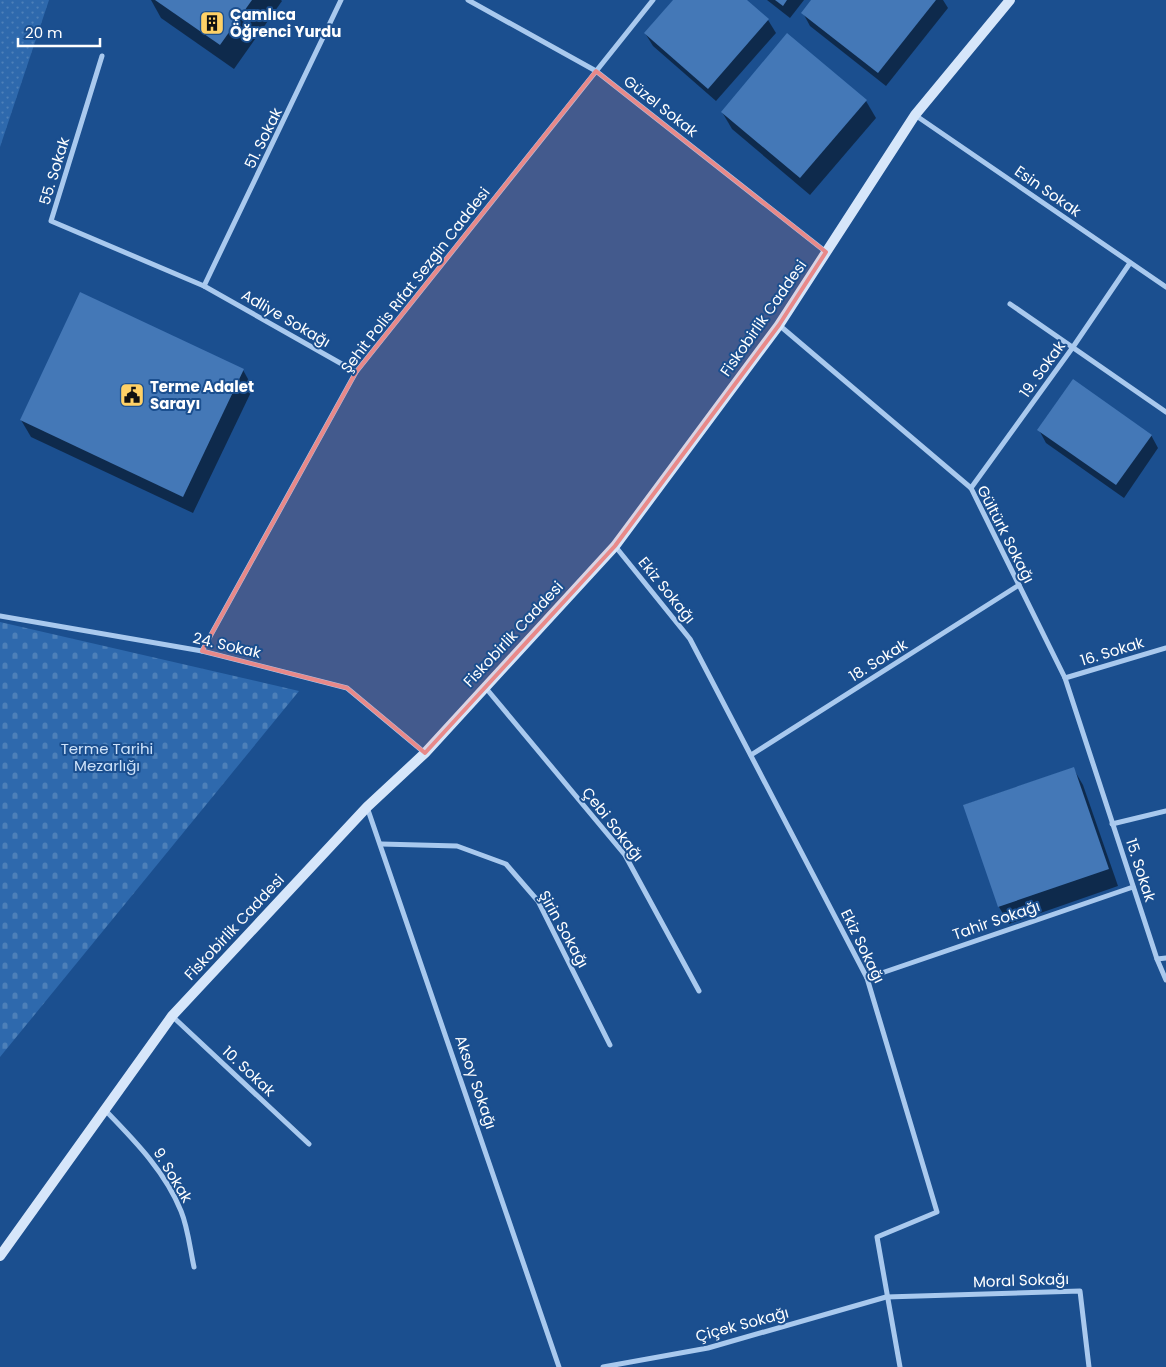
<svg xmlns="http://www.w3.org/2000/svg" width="1166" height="1367" viewBox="0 0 1166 1367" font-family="Poppins,sans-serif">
  <defs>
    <pattern id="green-dots" width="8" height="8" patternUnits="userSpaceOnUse" patternTransform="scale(1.25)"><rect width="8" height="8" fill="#2e69ad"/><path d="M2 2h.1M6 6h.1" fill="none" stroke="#4d80b9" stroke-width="1.8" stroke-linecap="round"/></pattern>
    <pattern id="cemetery-stones" width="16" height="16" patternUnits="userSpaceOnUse" patternTransform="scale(1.25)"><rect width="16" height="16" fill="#2e69ad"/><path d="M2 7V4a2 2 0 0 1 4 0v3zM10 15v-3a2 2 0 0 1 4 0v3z" fill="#4d80b9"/></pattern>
  </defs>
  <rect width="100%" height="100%" fill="#1b4f8f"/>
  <!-- green -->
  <polygon fill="url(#green-dots)" points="0,0 49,0 0,147"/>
  <!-- cemetery -->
  <polygon fill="url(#cemetery-stones)" points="0,622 299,691 0,1057"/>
  <!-- shadow -->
  <g fill="#0007">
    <polygon points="151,0 281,0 282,1 234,69 161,18"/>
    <polygon points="674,0 745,0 768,20 776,33 716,101 653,46 645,33"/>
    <polygon points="767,0 804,0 790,18"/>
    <polygon points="813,0 943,0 948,8 886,86 810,26 803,13"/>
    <polygon points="866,101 876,118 810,195 732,129 722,112"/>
    <polygon points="243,370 253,388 193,513 31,437 21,420"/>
    <polygon points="1039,430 1151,435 1158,448 1124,498 1046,443"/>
    <polygon points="1073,768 1083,785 1118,886 1009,924 999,907 964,805"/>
  </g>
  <!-- building -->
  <g fill="#4478b7">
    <polygon points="155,0 252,0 220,45"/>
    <polygon points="673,0 747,0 769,19 708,89 644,33"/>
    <polygon points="775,0 787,0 783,6"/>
    <polygon points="811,0 936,0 878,73 801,13"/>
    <polygon points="787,33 867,100 800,178 721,112"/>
    <polygon points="80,292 244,369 183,497 20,420"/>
    <polygon points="1073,379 1152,435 1116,485 1037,430"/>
    <polygon points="1074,767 1109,869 998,907 963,805"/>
  </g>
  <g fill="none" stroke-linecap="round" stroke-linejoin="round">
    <!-- street -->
    <g stroke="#a9c9ee" stroke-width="5">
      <polyline points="468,0 596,71 826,252"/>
      <polyline points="102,56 51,221 204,286 356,372"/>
      <polyline points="915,115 1166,287"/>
      <polyline points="204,286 341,0"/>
      <polyline points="1010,304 1166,412"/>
      <polyline points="779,325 971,488 1065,678 1157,959 1166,980"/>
      <polyline points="971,488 1073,347 1130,263"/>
      <polyline points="615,546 690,639 867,978 937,1212 877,1237 900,1367"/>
      <polyline points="0,616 202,651 347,688 425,753"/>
      <polyline points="202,651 356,372 653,0"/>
      <polyline points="1065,678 1166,648"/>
      <polyline points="485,687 625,855 699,991"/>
      <polyline points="751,755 1019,585"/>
      <polyline points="367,807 559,1367"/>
      <polyline points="1112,824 1166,811"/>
      <polyline points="381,844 457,846 506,864 538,901 610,1045"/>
      <polyline points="1157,959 1166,958"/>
      <polyline points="867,978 1133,887"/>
      <polyline points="172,1016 309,1144"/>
      <path d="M105 1110C134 1140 165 1171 181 1211 188 1228 190 1249 194 1267"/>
      <polyline points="603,1367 708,1348 886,1297 1080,1291 1089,1367"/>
    </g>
    <!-- secondary -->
    <polyline stroke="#d6e6fa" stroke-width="10" points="0,1256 172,1016 367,807 425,753 615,546 779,325 915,115 1010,0"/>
  </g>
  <!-- marked area -->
  <path fill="#e88989" fill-opacity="0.2" stroke="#e88989" stroke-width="4" stroke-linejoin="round" d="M596 71 826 252 779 325 615 546 425 753 347 688 202 651 356 372Z"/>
  <!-- icons -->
  <defs>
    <symbol id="building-square" viewBox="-11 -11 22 22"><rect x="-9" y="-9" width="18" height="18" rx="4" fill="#ffd166" stroke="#1b4f8f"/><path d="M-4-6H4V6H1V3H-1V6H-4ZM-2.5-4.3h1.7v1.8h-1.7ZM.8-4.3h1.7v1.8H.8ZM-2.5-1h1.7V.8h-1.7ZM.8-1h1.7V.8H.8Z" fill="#111"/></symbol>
    <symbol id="civic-square" viewBox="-11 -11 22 22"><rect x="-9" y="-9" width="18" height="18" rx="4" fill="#ffd166" stroke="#1b4f8f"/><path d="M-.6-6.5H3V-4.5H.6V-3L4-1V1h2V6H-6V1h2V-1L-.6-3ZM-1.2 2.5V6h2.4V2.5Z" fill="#111"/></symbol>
  </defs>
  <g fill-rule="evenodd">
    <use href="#building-square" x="198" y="9" width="28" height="28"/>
    <use href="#civic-square" x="118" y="381" width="28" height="28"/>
  </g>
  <g text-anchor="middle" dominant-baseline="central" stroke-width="4" stroke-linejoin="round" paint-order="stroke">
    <!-- poi labels -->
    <g font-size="15" font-weight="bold" fill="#fff" stroke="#1b4f8f" text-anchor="start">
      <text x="230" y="14">Çamlıca<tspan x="230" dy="17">Öğrenci Yurdu</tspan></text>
      <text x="150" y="386">Terme Adalet<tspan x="150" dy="17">Sarayı</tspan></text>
    </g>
    <!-- street labels -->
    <g font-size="15" fill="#fff" stroke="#1b4f8f">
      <text transform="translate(661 106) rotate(38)">Güzel Sokak</text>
      <text transform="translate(263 138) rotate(-64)">51. Sokak</text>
      <text transform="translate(54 171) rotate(-73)">55. Sokak</text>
      <text transform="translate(1048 191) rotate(35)">Esin Sokak</text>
      <text transform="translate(415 280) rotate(-52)">Şehit Polis Rıfat Sezgin Caddesi</text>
      <text transform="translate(286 318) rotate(30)">Adliye Sokağı</text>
      <text transform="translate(763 318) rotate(-55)">Fiskobirlik Caddesi</text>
      <text transform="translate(1042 369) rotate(-54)">19. Sokak</text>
      <text transform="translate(1006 534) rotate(63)">Gültürk Sokağı</text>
      <text transform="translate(667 590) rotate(51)">Ekiz Sokağı</text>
      <text transform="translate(513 634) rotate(-47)">Fiskobirlik Caddesi</text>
      <text transform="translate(227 645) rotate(13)">24. Sokak</text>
      <text transform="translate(1112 651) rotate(-17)">16. Sokak</text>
      <text transform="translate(878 660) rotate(-32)">18. Sokak</text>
      <text transform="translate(613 824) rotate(52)">Çebi Sokağı</text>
      <text transform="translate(1141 870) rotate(72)">15. Sokak</text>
      <text transform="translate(996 920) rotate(-19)">Tahir Sokağı</text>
      <text transform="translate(234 927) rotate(-47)">Fiskobirlik Caddesi</text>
      <text transform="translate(564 929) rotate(61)">Şirin Sokağı</text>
      <text transform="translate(863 946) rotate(64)">Ekiz Sokağı</text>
      <text transform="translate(249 1071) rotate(43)">10. Sokak</text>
      <text transform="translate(476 1082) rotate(71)">Aksoy Sokağı</text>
      <text transform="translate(173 1175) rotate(59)">9. Sokak</text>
      <text transform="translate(1021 1280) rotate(-2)">Moral Sokağı</text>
      <text transform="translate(742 1324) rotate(-15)">Çiçek Sokağı</text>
    </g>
    <!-- park labels -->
    <g font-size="15" fill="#cfe3fa" stroke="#1b4f8f">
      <text x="107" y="748">Terme Tarihi<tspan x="107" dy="17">Mezarlığı</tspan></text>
    </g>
  </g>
  <!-- scale -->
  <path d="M18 38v8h82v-8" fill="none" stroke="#ffffff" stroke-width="2.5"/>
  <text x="25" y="38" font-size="15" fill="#ffffff" stroke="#1b4f8f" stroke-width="4" paint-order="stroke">20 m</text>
</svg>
